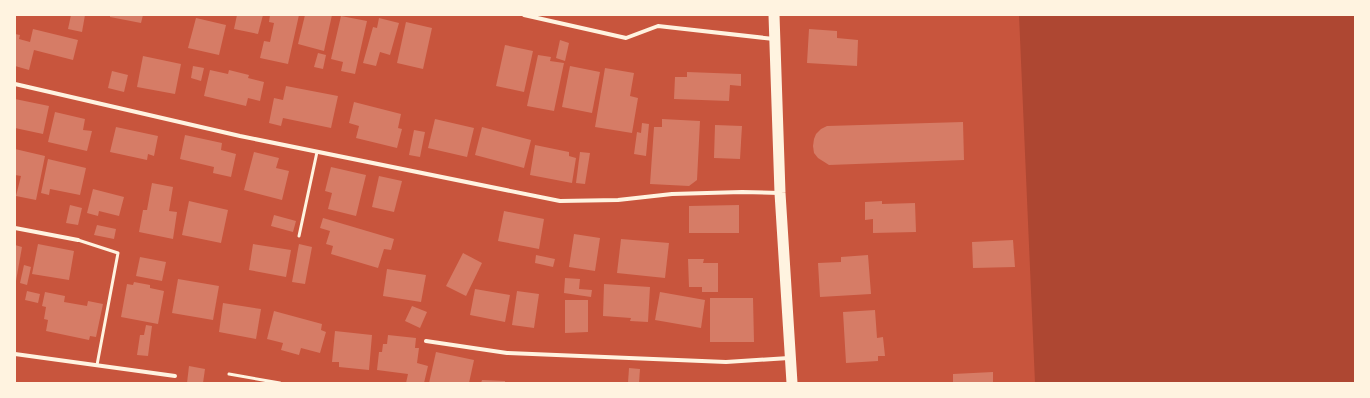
<svg xmlns="http://www.w3.org/2000/svg" width="1370" height="398" viewBox="0 0 1370 398" font-family="'Work Sans',sans-serif">
  <rect width="100%" height="100%" fill="#c8553d"/>
  <!-- green -->
  <polygon fill="#ae4732" points="1019,15 1355,15 1355,383 1035,383"/>
  <!-- building -->
  <g fill="#d67c66">
    <polygon points="71,15 85,15 82,32 68,29"/>
    <polygon points="110,15 143,15 141,23 110,17"/>
    <polygon points="237,15 263,15 258,34 234,29"/>
    <polygon points="270,15 299,15 288,64 260,58 264,41 270,42 274,23 269,22"/>
    <polygon points="305,15 332,15 324,51 298,44"/>
    <polygon points="341,16 367,21 355,74 341,71 343,62 331,59"/>
    <polygon points="196,18 226,25 219,55 188,48"/>
    <polygon points="379,18 399,23 390,55 380,52 376,66 363,63 373,27 377,28"/>
    <polygon points="406,22 432,28 423,69 397,63"/>
    <polygon points="33,29 78,40 73,60 34,50 29,70 15,66 15,34 20,35 19,39 30,42"/>
    <polygon points="809,29 837,31 837,38 858,40 857,66 807,63"/>
    <polygon points="560,40 569,43 565,61 556,58"/>
    <polygon points="505,45 533,51 524,92 496,86"/>
    <polygon points="318,53 326,55 323,69 314,67"/>
    <polygon points="538,55 551,57 550,61 564,63 554,111 527,106"/>
    <polygon points="143,56 181,64 175,94 137,87"/>
    <polygon points="193,66 204,68 201,81 191,78"/>
    <polygon points="570,66 600,72 592,113 562,107"/>
    <polygon points="605,68 634,73 630,96 638,98 632,133 595,127"/>
    <polygon points="210,70 228,74 229,70 249,75 248,78 264,82 260,101 248,98 246,106 204,96"/>
    <polygon points="112,71 128,75 124,92 108,88"/>
    <polygon points="687,72 741,74 741,86 730,85 729,101 674,99 675,77 687,77"/>
    <polygon points="286,86 338,96 331,128 283,118 281,126 269,123 274,98 283,100"/>
    <polygon points="15,99 49,106 43,134 15,128"/>
    <polygon points="354,102 401,114 398,128 402,129 397,148 356,138 359,126 349,123"/>
    <polygon points="55,112 85,119 83,130 92,131 87,151 48,142"/>
    <polygon points="435,119 474,128 467,157 428,148"/>
    <polygon points="662,119 700,121 697,180 689,186 650,184 654,127 662,127"/>
    <polygon points="963,122 964,160 829,165 818,158 814,153 813,146 814,139 816,134 821,129 827,126"/>
    <polygon points="642,123 649,124 646,156 634,154 637,132 641,133"/>
    <polygon points="715,125 742,126 740,159 714,158"/>
    <polygon points="116,127 158,136 154,156 148,154 147,160 110,152"/>
    <polygon points="482,127 531,140 524,168 475,155"/>
    <polygon points="414,130 425,132 420,157 409,155"/>
    <polygon points="185,135 222,143 221,150 236,154 231,177 213,173 214,167 180,159"/>
    <polygon points="535,145 569,152 569,156 576,158 572,183 530,175"/>
    <polygon points="15,149 45,156 36,200 16,196 21,176 15,175"/>
    <polygon points="254,152 279,158 276,168 289,171 282,200 244,190"/>
    <polygon points="580,152 590,153 585,184 576,183"/>
    <polygon points="48,159 86,168 80,195 50,189 49,195 41,193"/>
    <polygon points="331,167 366,175 356,216 328,209 332,193 325,191"/>
    <polygon points="379,176 402,181 394,212 372,207"/>
    <polygon points="152,183 173,187 169,211 177,212 173,239 139,232 143,210 147,210"/>
    <polygon points="93,189 124,197 119,216 99,211 98,216 87,213"/>
    <polygon points="189,201 228,210 221,243 182,235"/>
    <polygon points="882,201 882,204 915,203 916,232 873,233 873,219 865,220 865,202"/>
    <polygon points="70,205 82,208 78,225 66,223"/>
    <polygon points="739,205 739,233 689,233 689,206"/>
    <polygon points="504,211 544,219 539,249 498,241"/>
    <polygon points="274,215 296,221 293,232 271,226"/>
    <polygon points="323,218 394,239 391,250 384,249 378,268 331,254 333,246 326,244 330,231 320,228"/>
    <polygon points="97,225 116,229 114,239 94,235"/>
    <polygon points="574,234 600,238 595,271 569,267"/>
    <polygon points="621,239 669,243 665,278 617,273"/>
    <polygon points="1013,240 1015,267 973,268 972,242"/>
    <polygon points="38,244 74,251 69,280 32,274"/>
    <polygon points="253,244 291,250 286,277 249,270"/>
    <polygon points="299,244 312,247 305,284 292,282"/>
    <polygon points="15,245 22,247 16,281 15,281"/>
    <polygon points="463,253 482,263 466,296 446,286"/>
    <polygon points="536,255 555,259 553,267 535,263"/>
    <polygon points="868,255 871,294 820,297 818,263 841,262 841,257"/>
    <polygon points="140,257 166,262 162,281 136,276"/>
    <polygon points="688,259 704,259 703,263 718,263 718,292 702,292 702,287 689,287"/>
    <polygon points="24,265 31,267 27,285 20,283"/>
    <polygon points="387,269 426,275 421,302 383,296"/>
    <polygon points="565,278 580,279 579,289 592,290 591,297 564,293"/>
    <polygon points="178,279 219,286 213,320 172,313"/>
    <polygon points="134,282 150,285 150,288 164,291 158,324 121,317 127,284 133,285"/>
    <polygon points="604,284 650,287 648,322 630,321 631,318 603,316"/>
    <polygon points="475,289 510,295 505,322 470,315"/>
    <polygon points="27,291 40,294 38,303 25,300"/>
    <polygon points="517,291 539,294 534,328 512,325"/>
    <polygon points="45,292 65,296 64,302 87,306 88,301 103,304 96,337 90,336 89,340 46,331 48,320 44,319 46,307 42,306"/>
    <polygon points="660,292 705,300 701,328 655,320"/>
    <polygon points="710,298 753,298 754,342 710,342"/>
    <polygon points="565,300 588,300 588,332 565,333"/>
    <polygon points="223,303 261,309 256,339 219,332"/>
    <polygon points="412,306 427,312 420,328 405,321"/>
    <polygon points="875,310 877,338 883,337 885,356 878,356 878,361 846,363 843,312"/>
    <polygon points="274,311 322,324 321,330 326,332 320,353 301,348 299,355 281,350 283,343 267,339"/>
    <polygon points="146,325 152,326 148,356 137,355 140,335 144,335"/>
    <polygon points="335,331 372,335 369,370 339,367 339,362 332,362"/>
    <polygon points="388,335 416,338 415,348 419,348 417,363 428,366 424,383 406,383 408,374 377,370 379,352 382,352 383,344 387,344"/>
    <polygon points="436,352 474,360 469,383 429,383"/>
    <polygon points="189,366 205,369 203,383 187,383"/>
    <polygon points="629,368 640,369 639,383 628,383"/>
    <polygon points="993,372 993,383 953,383 953,374"/>
    <polygon points="482,380 505,381 505,383 481,383"/>
  </g>
  <g fill="none" stroke-linecap="round" stroke-linejoin="round">
    <!-- service -->
    <g stroke="#fff3e0" stroke-width="3">
      <polyline points="299,236 317,152"/>
      <polyline points="78,240 118,253 97,365"/>
      <polyline points="229,374 280,383"/>
    </g>
    <!-- minor -->
    <g stroke="#fff3e0" stroke-width="4">
      <polyline points="524,15 626,38 658,26 774,39"/>
      <polyline points="15,84 240,136 560,201 618,200 672,194 742,192 780,193"/>
      <polyline points="15,228 78,240"/>
      <polyline points="426,341 507,353 726,362 789,358"/>
      <polyline points="15,354 175,376"/>
    </g>
    <!-- trunk -->
    <polyline stroke="#fff3e0" stroke-width="11" points="774,15 780,193 792,383"/>
  </g>
  <!-- border -->
  <rect width="1370" height="398" fill="none" stroke="#fff3e0" stroke-width="32"/>
</svg>
